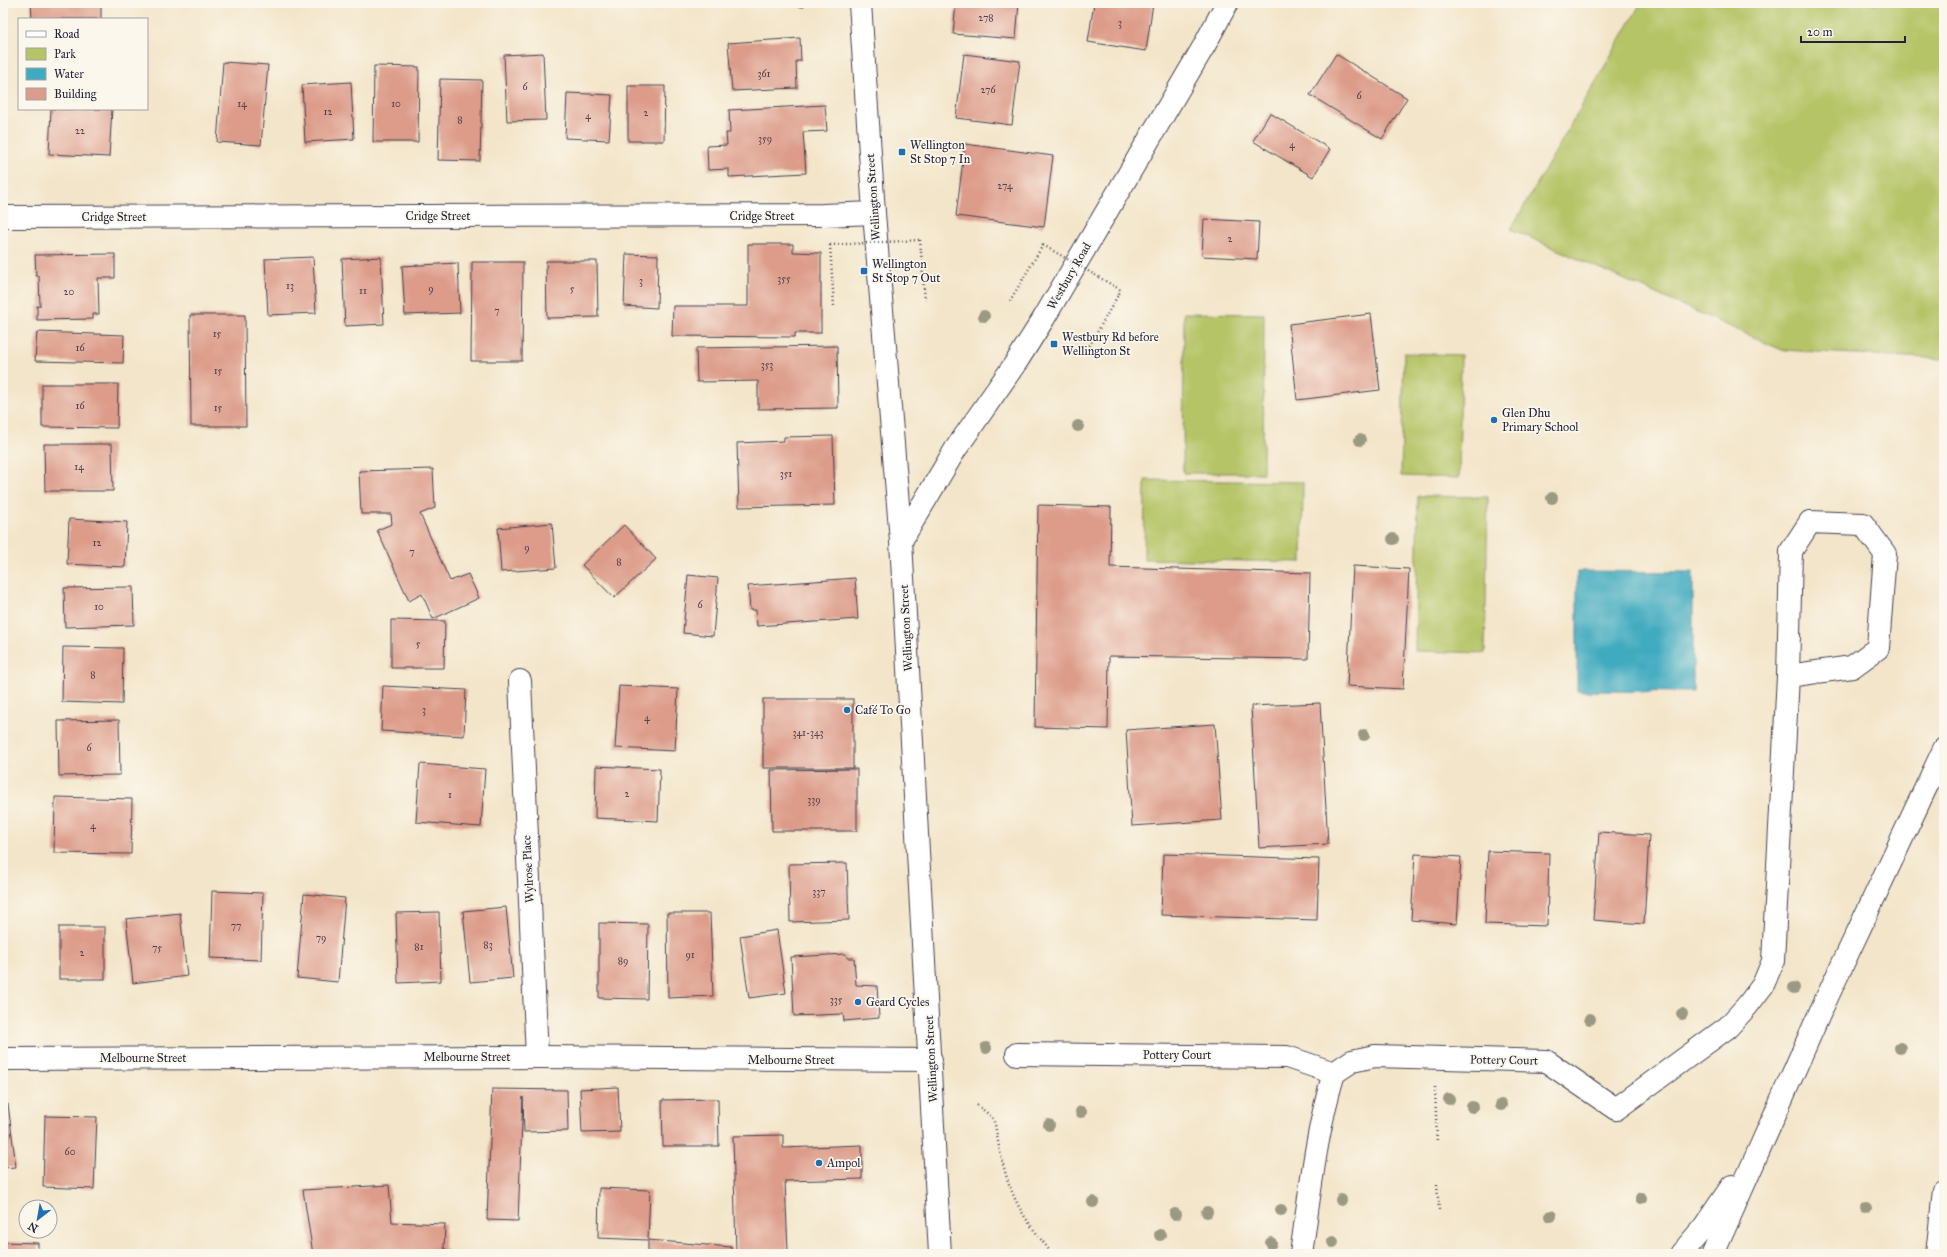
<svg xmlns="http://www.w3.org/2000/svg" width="1947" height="1257" viewBox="0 0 1947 1257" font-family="'IM FELL Great Primer',serif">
  <rect width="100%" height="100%" fill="#fbf7ec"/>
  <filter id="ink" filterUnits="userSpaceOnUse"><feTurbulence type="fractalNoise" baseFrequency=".025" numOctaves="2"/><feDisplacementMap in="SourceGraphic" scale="8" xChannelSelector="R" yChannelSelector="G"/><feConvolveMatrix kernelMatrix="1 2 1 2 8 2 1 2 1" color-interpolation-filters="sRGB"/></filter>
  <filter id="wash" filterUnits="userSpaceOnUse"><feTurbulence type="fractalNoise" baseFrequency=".012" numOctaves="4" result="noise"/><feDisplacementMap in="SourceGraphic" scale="16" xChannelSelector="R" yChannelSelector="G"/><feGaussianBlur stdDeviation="0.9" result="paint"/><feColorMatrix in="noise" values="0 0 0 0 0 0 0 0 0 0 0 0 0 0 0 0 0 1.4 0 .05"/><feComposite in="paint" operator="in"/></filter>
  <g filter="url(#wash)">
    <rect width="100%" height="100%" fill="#f3e5c9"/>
    <!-- green -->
    <g fill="#b5c466" stroke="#6c7350">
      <polygon points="1641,3 1944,3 1944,359 1782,350 1511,229"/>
      <polygon points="1184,313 1264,314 1263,473 1183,473"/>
      <polygon points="1404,353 1461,355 1459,478 1401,476"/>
      <polygon points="1145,480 1303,482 1302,562 1144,559"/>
      <polygon points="1418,496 1488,497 1485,653 1415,651"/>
    </g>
    <!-- water -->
    <polygon fill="#40aabf" stroke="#31667d" points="1577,571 1693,572 1693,692 1577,691"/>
    <g id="blocks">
      <!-- building -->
      <g fill="#dd9c8a">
        <polygon points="31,3 101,3 101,19 32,19"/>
        <polygon points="754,3 805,3 804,7"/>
        <polygon points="956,3 1019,3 1016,39 953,34"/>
        <polygon points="1094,3 1153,3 1146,51 1088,42"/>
        <polygon points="800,38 801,61 796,61 797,88 732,91 728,43"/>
        <polygon points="543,53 546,120 507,121 504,55"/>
        <polygon points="964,54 1020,61 1012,125 956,118"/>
        <polygon points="1336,54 1407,98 1382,139 1310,95"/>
        <polygon points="223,62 268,65 261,145 217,142"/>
        <polygon points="374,66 419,67 418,142 373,142"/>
        <polygon points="440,79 482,80 480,161 438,160"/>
        <polygon points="351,82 354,139 305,142 302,85"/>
        <polygon points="628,86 665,86 664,141 628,141"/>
        <polygon points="567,93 612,95 609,140 565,138"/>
        <polygon points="825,105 827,131 803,132 806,173 729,177 729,169 708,170 707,146 727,145 726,133 730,133 729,110"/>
        <polygon points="51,109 112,109 109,157 49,154"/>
        <polygon points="1270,113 1330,149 1313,177 1253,141"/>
        <polygon points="965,144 1053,156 1044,227 956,216"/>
        <polygon points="1204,219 1259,222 1257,259 1202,256"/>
        <polygon points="748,244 793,244 793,252 821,253 821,333 795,333 795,337 672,336 673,306 748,306"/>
        <polygon points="115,254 115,278 98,278 99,314 93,314 93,319 37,320 37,306 40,306 39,276 36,276 35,255"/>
        <polygon points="626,254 658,255 657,308 624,306"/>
        <polygon points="313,257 316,313 268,315 265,259"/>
        <polygon points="381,257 384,324 345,326 342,259"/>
        <polygon points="546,261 597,261 598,317 547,318"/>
        <polygon points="472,262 523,262 522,361 471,361"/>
        <polygon points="458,263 460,313 405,315 402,266"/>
        <polygon points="1371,314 1380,390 1297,400 1289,324"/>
        <polygon points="190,315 245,315 246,426 191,426"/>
        <polygon points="37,332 124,335 123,363 35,361"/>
        <polygon points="837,346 838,408 758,409 758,381 697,382 696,348"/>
        <polygon points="42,384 118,384 117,428 42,427"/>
        <polygon points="833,436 835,505 739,507 737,443 784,441 784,437"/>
        <polygon points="44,444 112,444 113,491 45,491"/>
        <polygon points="433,469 435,508 420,514 450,581 468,574 479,598 433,619 422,594 409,601 377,530 392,524 391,514 361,514 359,471"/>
        <polygon points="1038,505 1111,507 1110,567 1310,573 1308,659 1109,656 1108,729 1035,727"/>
        <polygon points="69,519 127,522 125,567 67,564"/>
        <polygon points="552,523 556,568 501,572 498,528"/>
        <polygon points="624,525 656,559 614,598 582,565"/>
        <polygon points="1353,566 1409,569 1403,689 1347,686"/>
        <polygon points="688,575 718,578 713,636 683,633"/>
        <polygon points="855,578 858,619 757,626 756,610 750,610 748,586"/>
        <polygon points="133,587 134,625 65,627 64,588"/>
        <polygon points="391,620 445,621 444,668 391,668"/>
        <polygon points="63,647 123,648 122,704 62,702"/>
        <polygon points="383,686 466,690 464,736 381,731"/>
        <polygon points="619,686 678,689 675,751 615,748"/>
        <rect x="763" y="699" width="90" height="69"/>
        <polygon points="1320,703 1328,844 1259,848 1251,706"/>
        <polygon points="119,720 120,775 59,776 58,721"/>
        <polygon points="1215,724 1222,820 1132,826 1126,730"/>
        <polygon points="420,764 485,769 481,827 416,822"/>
        <polygon points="596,766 660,769 658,821 595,818"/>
        <polygon points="857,769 857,831 772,831 771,770"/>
        <polygon points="55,797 132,799 131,854 54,853"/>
        <polygon points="1599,832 1649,835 1644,924 1593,920"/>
        <polygon points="1488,851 1549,853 1547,926 1485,924"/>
        <polygon points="1163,854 1319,859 1317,920 1161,915"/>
        <polygon points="1415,854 1461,857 1457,924 1411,920"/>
        <polygon points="847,863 849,920 790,922 789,864"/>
        <polygon points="212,891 263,893 261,960 210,958"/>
        <polygon points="304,894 345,898 338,982 297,978"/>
        <polygon points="506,907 513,978 470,982 463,911"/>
        <polygon points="439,912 441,981 398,983 396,913"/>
        <polygon points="180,913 187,976 133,983 126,919"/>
        <polygon points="667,913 710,913 713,996 668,998"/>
        <polygon points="599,923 648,924 647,999 599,998"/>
        <rect x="59" y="927" width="46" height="52"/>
        <polygon points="777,930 786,993 749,998 740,936"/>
        <polygon points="846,954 847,958 854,958 856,985 877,986 879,1018 844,1021 843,1014 794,1016 791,957"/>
        <polygon points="618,1087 620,1132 582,1133 580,1089"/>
        <polygon points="492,1089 567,1090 568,1131 524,1132 523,1097 518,1221 487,1220"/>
        <polygon points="718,1099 719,1146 663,1146 662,1100"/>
        <polygon points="3,1104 8,1104 16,1167 3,1168"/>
        <polygon points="45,1116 97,1117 94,1189 43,1187"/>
        <polygon points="783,1135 783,1148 862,1145 862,1179 785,1181 788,1251 736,1252 733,1136"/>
        <polygon points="389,1185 392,1222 445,1224 444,1248 452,1254 313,1254 303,1190"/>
        <polygon points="599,1188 650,1190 648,1240 598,1238"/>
        <polygon points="648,1240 731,1247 732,1254 648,1254"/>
        <polygon points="3,1242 38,1243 38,1254 3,1254"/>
      </g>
    </g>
  </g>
  <g filter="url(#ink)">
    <use href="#blocks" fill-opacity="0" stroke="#413f50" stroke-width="1"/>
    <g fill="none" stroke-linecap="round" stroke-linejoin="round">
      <defs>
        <g id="minor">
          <polyline points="3,217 823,215 874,213"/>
          <polyline points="520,681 537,1057"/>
          <polyline points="1017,1054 1287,1057 1334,1073 1352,1061 1375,1056 1546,1061 1616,1109 1728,1027 1747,1006 1763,985 1773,961 1788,676 1791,551 1810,522 1863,524 1885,554 1878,648 1852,667 1788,676"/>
          <polyline points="3,1059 537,1057 931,1060"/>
          <path d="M1301 1254C1310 1193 1316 1132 1334 1073"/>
        </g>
        <g id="major">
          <polyline points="860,3 874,213 901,541 940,1254"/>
          <polyline points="901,541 955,450 1017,361 1044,318 1204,46 1227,3"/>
        </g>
        <g id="highway">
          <polyline points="1681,1254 1704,1227 1732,1186"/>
          <polyline points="1713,1254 1822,1008 1944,749"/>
          <polyline points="1937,1254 1944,1191"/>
        </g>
      </defs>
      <!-- minor casing -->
      <use href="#minor" stroke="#413f50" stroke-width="24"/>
      <!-- major casing -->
      <use href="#major" stroke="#413f50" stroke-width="24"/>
      <!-- highway casing -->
      <use href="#highway" stroke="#413f50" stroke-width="24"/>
      <!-- path -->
      <g stroke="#413f50" stroke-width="2.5" stroke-dasharray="1 3" stroke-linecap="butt">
        <polyline points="920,240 925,300"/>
        <polyline points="830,245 834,306"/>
        <polyline points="1010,301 1043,245"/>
        <polyline points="1077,345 1087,350 1121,290"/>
        <polyline points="1435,1087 1437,1143"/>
        <path d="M977 1105 992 1117 995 1124C999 1148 1003 1171 1013 1194 1021 1215 1038 1235 1052 1254"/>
        <polyline points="1437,1185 1439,1210"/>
      </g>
      <!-- minor -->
      <use href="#minor" stroke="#fff" stroke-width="22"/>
      <!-- major -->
      <use href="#major" stroke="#fff" stroke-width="22"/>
      <!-- highway -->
      <use href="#highway" stroke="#fff" stroke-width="22"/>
      <!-- path-bridge -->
      <g stroke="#413f50" stroke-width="2.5" stroke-dasharray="1 3" stroke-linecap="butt">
        <polyline points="830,245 920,240"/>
        <polyline points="1043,245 1121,290"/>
      </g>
    </g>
    <!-- trees -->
    <g fill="#9c9983">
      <circle cx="984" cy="316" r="6"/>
      <circle cx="1078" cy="426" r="6"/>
      <circle cx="1360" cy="440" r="6"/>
      <circle cx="1552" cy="498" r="6"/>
      <circle cx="1393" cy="539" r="6"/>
      <circle cx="1364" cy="735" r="6"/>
      <circle cx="1794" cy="988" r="6"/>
      <circle cx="1682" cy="1014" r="6"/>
      <circle cx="1590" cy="1019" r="6"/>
      <circle cx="986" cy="1048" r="6"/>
      <circle cx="1900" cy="1048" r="6"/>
      <circle cx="1449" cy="1099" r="6"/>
      <circle cx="1501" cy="1105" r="6"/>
      <circle cx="1472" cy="1107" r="6"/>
      <circle cx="1081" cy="1112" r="6"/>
      <circle cx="1049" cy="1125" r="6"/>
      <circle cx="1641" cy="1198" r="6"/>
      <circle cx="1341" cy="1200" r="6"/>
      <circle cx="1093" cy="1202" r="6"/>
      <circle cx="1866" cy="1208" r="6"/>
      <circle cx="1281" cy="1210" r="6"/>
      <circle cx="1207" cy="1212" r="6"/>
      <circle cx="1175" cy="1214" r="6"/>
      <circle cx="1551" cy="1216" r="6"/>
      <circle cx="1160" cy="1235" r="6"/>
      <circle cx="1333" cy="1242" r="6"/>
      <circle cx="1271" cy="1243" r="6"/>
    </g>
  </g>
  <!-- markers -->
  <g fill="#1f6fb2" stroke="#fbf7ec" stroke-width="1.5">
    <rect x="898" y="148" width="8" height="8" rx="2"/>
    <rect x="860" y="267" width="8" height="8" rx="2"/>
    <rect x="1050" y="340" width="8" height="8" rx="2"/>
    <circle cx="1494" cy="420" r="4"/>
    <circle cx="847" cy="710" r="4"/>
    <circle cx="858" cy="1002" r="4"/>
    <circle cx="819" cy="1163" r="4"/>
  </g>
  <g text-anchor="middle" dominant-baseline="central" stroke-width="3.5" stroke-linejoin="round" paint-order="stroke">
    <!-- number labels -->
    <g font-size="10" fill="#51404f">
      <text x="986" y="18">278</text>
      <text x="1120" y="23">3</text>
      <text x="764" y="74">361</text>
      <text x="525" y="87">6</text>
      <text x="988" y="90">276</text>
      <text x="1359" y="96">6</text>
      <text x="242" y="104">14</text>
      <text x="396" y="104">10</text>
      <text x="328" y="112">12</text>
      <text x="646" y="113">2</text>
      <text x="588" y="116">4</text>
      <text x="460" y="120">8</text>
      <text x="80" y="131">22</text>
      <text x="765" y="139">359</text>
      <text x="1292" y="145">4</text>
      <text x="1005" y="186">274</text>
      <text x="1230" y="239">2</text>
      <text x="784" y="279">355</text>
      <text x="641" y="281">3</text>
      <text x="290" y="286">13</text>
      <text x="431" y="289">9</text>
      <text x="572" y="289">5</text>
      <text x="363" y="291">11</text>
      <text x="69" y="292">20</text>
      <text x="497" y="311">7</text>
      <text x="217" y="334">15</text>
      <text x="80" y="348">16</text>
      <text x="767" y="365">353</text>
      <text x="218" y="371">15</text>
      <text x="80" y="406">16</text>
      <text x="218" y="408">15</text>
      <text x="79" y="467">14</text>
      <text x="786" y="474">351</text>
      <text x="97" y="543">12</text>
      <text x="527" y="548">9</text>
      <text x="412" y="552">7</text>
      <text x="619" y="562">8</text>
      <text x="700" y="605">6</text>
      <text x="99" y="607">10</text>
      <text x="418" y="644">5</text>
      <text x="93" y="675">8</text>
      <text x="424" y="710">3</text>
      <text x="647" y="718">4</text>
      <text x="808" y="733">341-343</text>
      <text x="89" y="748">6</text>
      <text x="627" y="794">2</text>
      <text x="450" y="795">1</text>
      <text x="814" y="800">339</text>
      <text x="93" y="826">4</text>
      <text x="819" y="892">337</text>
      <text x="236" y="926">77</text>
      <text x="321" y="938">79</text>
      <text x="488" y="945">83</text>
      <text x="419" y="947">81</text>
      <text x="157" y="948">75</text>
      <text x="82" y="953">2</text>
      <text x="690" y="955">91</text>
      <text x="623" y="961">89</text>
      <text x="836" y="1000">335</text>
      <text x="70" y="1152">60</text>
    </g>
    <!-- poi labels -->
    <g font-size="12" fill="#22223b" stroke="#fbf7ec" text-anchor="start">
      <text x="910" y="145">Wellington<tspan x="910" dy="14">St Stop 7 In</tspan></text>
      <text x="872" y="264">Wellington<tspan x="872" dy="14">St Stop 7 Out</tspan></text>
      <text x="1062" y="337">Westbury Rd before<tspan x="1062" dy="14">Wellington St</tspan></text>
      <text x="1502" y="413">Glen Dhu<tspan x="1502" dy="14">Primary School</tspan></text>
      <text x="855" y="710">Café To Go</text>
      <text x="866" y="1002">Geard Cycles</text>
      <text x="827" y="1163">Ampol</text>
    </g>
    <!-- street labels -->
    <g font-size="12" fill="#22223b" stroke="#fbf7ec">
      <text transform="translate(873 197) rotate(-94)">Wellington Street</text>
      <text x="438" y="216">Cridge Street</text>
      <text x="762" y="216">Cridge Street</text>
      <text x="114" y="217">Cridge Street</text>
      <text transform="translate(1069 276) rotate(-60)">Westbury Road</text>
      <text transform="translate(906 628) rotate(-93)">Wellington Street</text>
      <text transform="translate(528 869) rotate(-93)">Wylrose Place</text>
      <text x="1177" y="1055">Pottery Court</text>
      <text x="467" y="1057">Melbourne Street</text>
      <text x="143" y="1058">Melbourne Street</text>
      <text transform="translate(931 1059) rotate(-93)">Wellington Street</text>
      <text x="791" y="1060">Melbourne Street</text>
      <text transform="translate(1504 1060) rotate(1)">Pottery Court</text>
    </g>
  </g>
  <!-- margin -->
  <rect width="1947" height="1257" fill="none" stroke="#fbf7ec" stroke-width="16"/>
  <!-- legend -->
  <rect x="18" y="18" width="130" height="92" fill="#fbf7ec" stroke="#a4a2a5"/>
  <rect x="26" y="31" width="20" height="6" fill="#ffffff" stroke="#a4a2a5"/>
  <text x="54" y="38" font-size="12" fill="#22223b">Road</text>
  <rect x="26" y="48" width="20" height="12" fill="#b5c466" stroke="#a4a2a5"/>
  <text x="54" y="58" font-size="12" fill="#22223b">Park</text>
  <rect x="26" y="68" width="20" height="12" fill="#40aabf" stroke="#a4a2a5"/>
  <text x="54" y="78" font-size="12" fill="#22223b">Water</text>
  <rect x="26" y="88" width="20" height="12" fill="#dd9c8a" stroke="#a4a2a5"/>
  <text x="54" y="98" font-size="12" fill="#22223b">Building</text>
  <!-- north arrow -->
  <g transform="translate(38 1219) rotate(211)"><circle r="19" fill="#fbf7ec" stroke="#a4a2a5"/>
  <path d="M0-3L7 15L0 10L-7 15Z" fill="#1f6fb2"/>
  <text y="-6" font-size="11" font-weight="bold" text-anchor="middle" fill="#22223b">N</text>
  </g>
  <!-- scale -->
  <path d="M1801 36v6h104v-6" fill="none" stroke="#22223b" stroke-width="2"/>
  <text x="1807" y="36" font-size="12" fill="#22223b" stroke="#fbf7ec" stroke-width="3" paint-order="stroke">20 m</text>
</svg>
